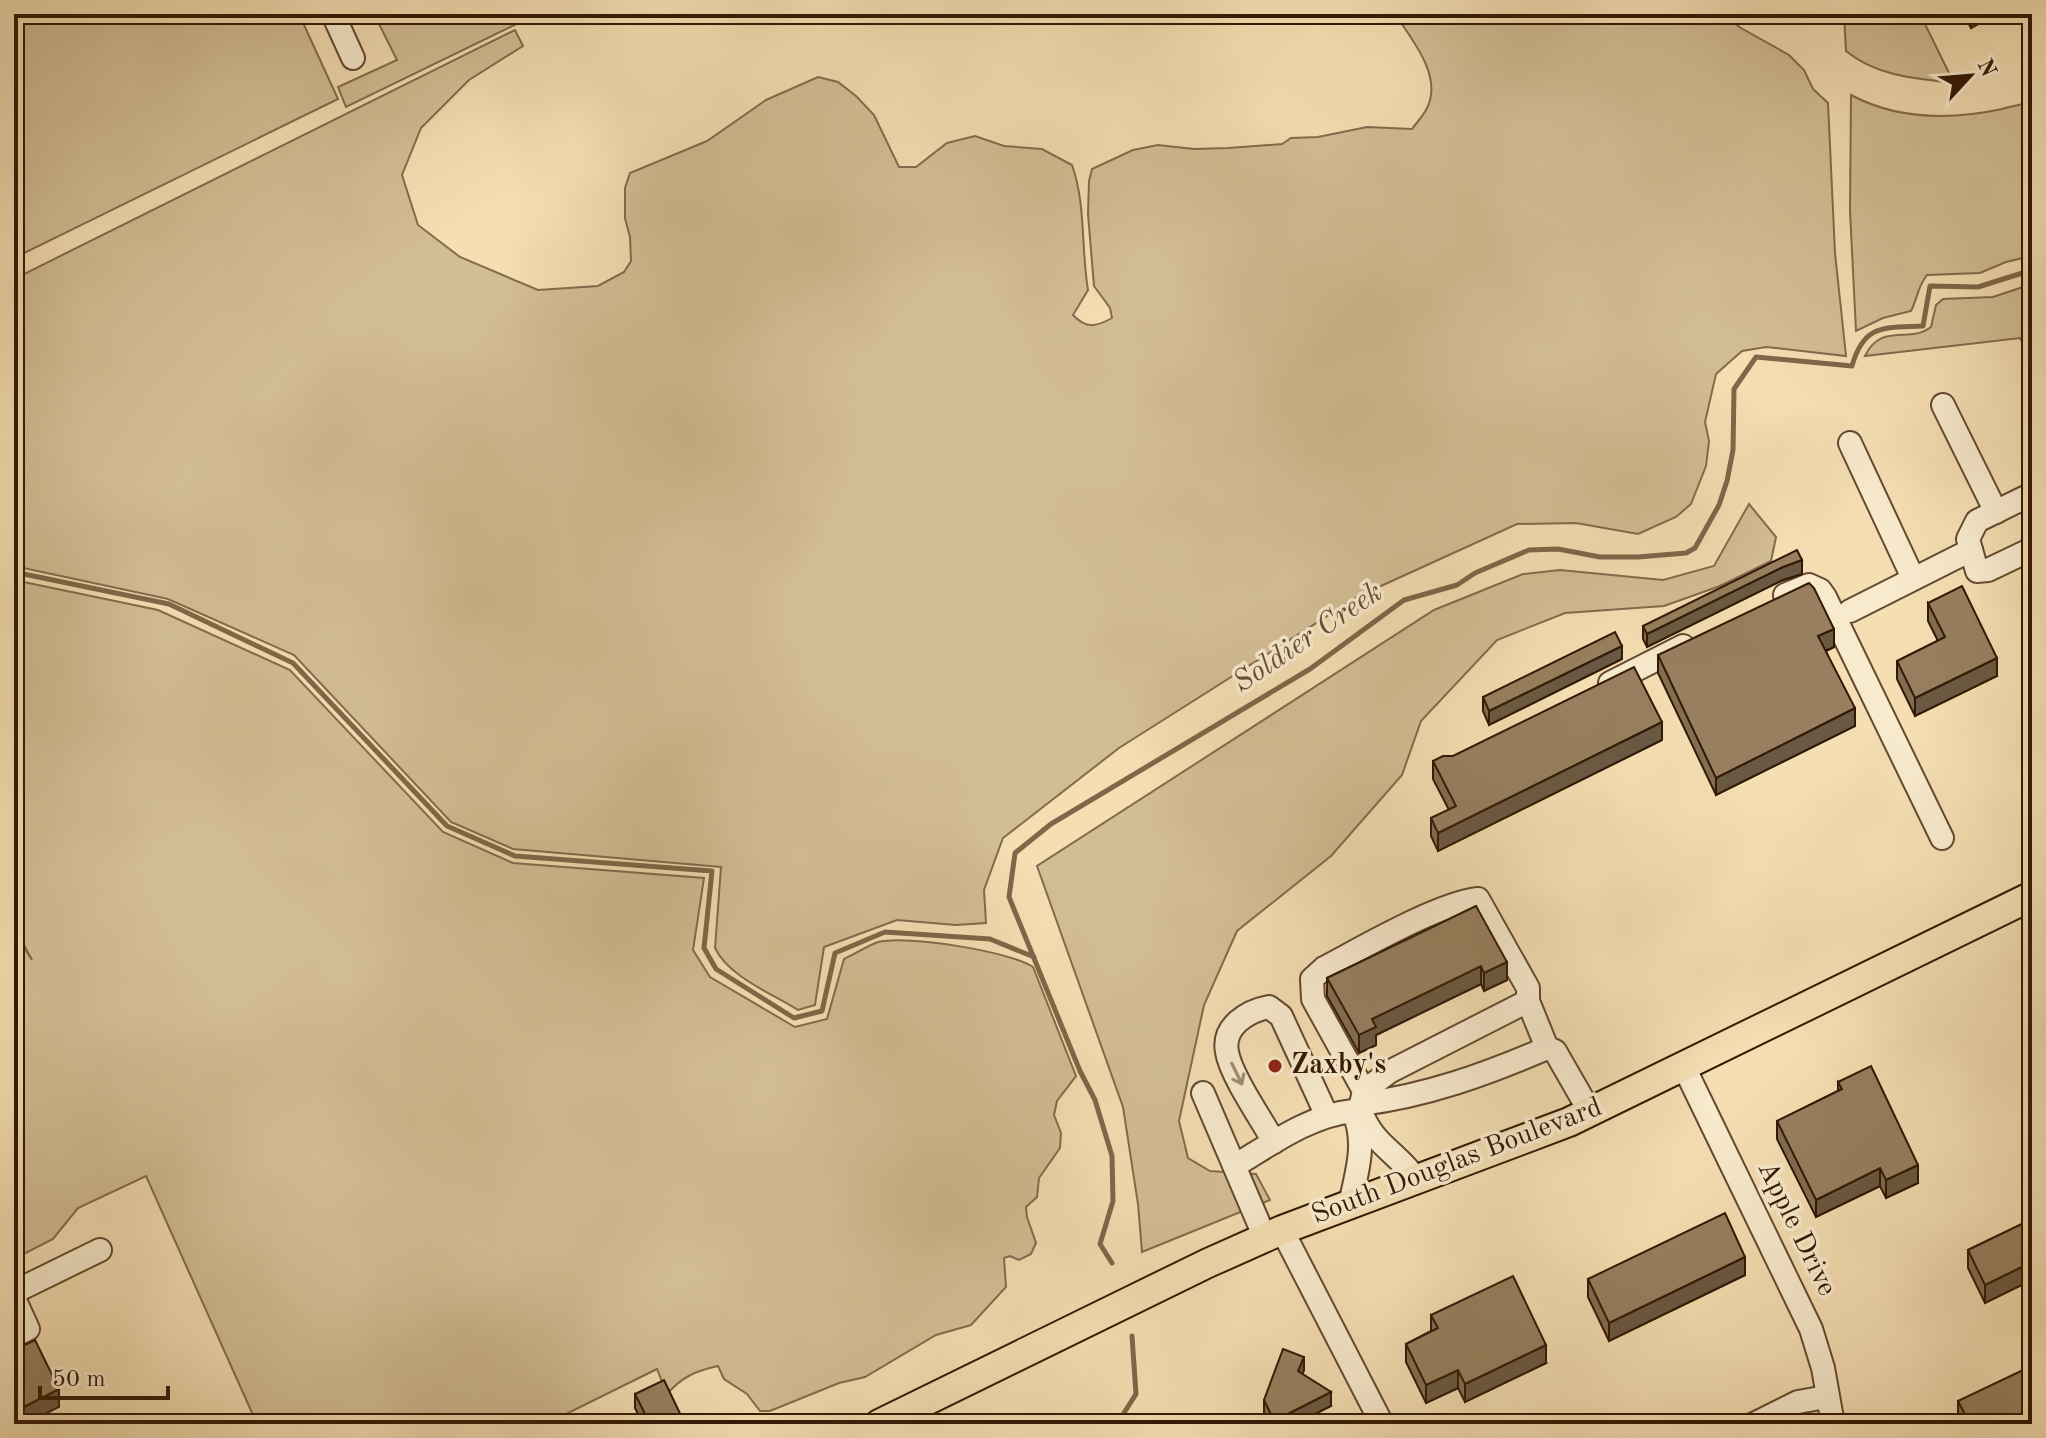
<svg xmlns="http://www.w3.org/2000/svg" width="2046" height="1438" viewBox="0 0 2046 1438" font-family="'Old Standard TT',serif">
  <rect width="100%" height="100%" fill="#f4deb2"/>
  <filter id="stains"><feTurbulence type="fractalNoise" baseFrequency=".0025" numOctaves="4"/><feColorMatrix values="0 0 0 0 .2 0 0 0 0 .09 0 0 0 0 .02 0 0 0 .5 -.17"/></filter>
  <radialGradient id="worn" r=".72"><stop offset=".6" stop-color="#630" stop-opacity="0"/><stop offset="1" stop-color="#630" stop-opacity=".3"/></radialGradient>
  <!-- green -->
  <g fill="#d3bd95" stroke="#836b4d" stroke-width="2">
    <polygon points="14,14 299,14 338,99 14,258"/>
    <polygon points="374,14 537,14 346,107 338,87 397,60"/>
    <path d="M1395 14H1722L1741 28 1789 55 1804 70 1813 89 1828 103 1835 253 1846 356 1766 347 1742 351 1716 374 1705 422 1709 441 1706 466 1691 504 1676 517 1638 534 1576 523 1517 524 1359 596 1119 748 1003 838 984 890 986 923 956 925 897 920 824 947 815 1005 798 1010C771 993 729 977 715 948L721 867 513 849 451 822 294 655 168 599 14 566V279L515 30 523 46 469 80 421 128 402 175 418 225 460 257 538 290 598 286 624 272 631 261 630 237 625 218V188L630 173 707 141 766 100 818 77 838 82 856 96 874 115 899 167H916L947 143 975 136 1004 146 1042 149 1072 165C1086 204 1081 249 1088 290L1073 315C1086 329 1096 327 1112 318L1110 308 1094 286 1088 214 1089 181 1092 169 1133 150 1158 145 1194 149 1228 148 1282 144 1291 138 1318 137 1367 127 1412 129C1417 122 1424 115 1427 108 1443 76 1412 40 1395 14Z"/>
    <path d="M1844 14H1920L1954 83C1917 79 1876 76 1846 51Z"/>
    <path d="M1851 95C1898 120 1951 120 2002 109 2012 106 2023 105 2032 101V256L2006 262 1980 273 1927 275C1917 288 1918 297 1911 311L1883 318 1856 331 1850 211Z"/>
    <path d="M2032 284V348L2030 345 2025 347 2020 338 1865 356C1881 322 1909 344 1931 327L1936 305 1943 299 1993 297Z"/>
    <polygon points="1749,504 1776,537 1771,561 1720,586 1664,606 1565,613 1497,640 1421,721 1402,775 1331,856 1237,931 1204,1005 1179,1121 1188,1158 1210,1171 1256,1174 1270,1200 1142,1252 1138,1204 1123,1107 1037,866 1434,610 1523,574 1560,570 1663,580 1714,566"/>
    <path d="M14 580 158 610 290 670 443 832 513 863 704 878 693 950 710 977 795 1027 827 1019 844 959C855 954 867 946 878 942 906 935 1009 951 1033 967L1076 1076 1057 1101 1054 1115 1061 1133 1060 1148 1039 1178 1037 1197 1026 1207 1027 1217 1036 1243 1031 1254 1019 1260 1010 1256 1004 1258 1006 1287 971 1325 936 1335 865 1377 839 1383 770 1411H760L747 1394 724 1379 718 1366C695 1371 682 1377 667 1394L657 1369 546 1424H257L146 1176 78 1208 53 1239 18 1257 14 1248V932L32 960 14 926Z"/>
  </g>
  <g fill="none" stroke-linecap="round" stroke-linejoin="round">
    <!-- stream -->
    <g stroke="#7f6749" stroke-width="5">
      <polyline points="14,572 169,604 293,663 447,826 515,856 712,871 704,948 716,969 794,1018 822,1011 835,953 885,932 990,939 1034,957"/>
      <path d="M1112 1263 1100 1244 1113 1201 1112 1156 1095 1100 1080 1071 1009 897 1015 853 1051 824 1310 669 1404 600 1457 585 1475 573 1529 550 1558 549 1600 557H1638L1686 553 1695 548 1719 505 1727 481 1733 450 1734 389 1756 357 1852 366C1864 323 1885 328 1923 326L1930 286 1978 287 2032 270"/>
      <polyline points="1117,1424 1136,1394 1132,1336"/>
    </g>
    <defs>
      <g id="minor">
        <polyline points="333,14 353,58"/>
        <polyline points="1943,405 1996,512"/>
        <polyline points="1850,443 1913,578"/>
        <polyline points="2032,494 1977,521 1968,539 1977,571 1988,570 2032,549"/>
        <polyline points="1785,595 1809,585 1820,590 1825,597 1942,838"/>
        <polyline points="1850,611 1971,550"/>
        <polyline points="1610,683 1683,646"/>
        <polyline points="1528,1001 1547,1048"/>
        <polyline points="1684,1067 1811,1329 1823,1368 1833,1424"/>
        <path d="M1364 1091 1313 999 1312 979 1324 968C1362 948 1437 904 1478 899L1528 988V1001L1389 1072 1364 1091 1361 1104C1426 1096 1487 1074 1547 1048L1555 1051 1590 1112"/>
        <polyline points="1203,1093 1265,1238"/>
        <path d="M1362 1114C1374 1145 1398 1153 1416 1179"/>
        <path d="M1274 1142C1262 1120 1231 1076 1227 1052 1222 1026 1248 1011 1269 1007L1281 1016 1327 1116"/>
        <path d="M1236 1165C1271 1144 1311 1115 1353 1111 1367 1142 1357 1172 1350 1204"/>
        <polyline points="1282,1230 1382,1424"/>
        <polyline points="14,1292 100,1250"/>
        <polyline points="14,1298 28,1329 14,1336"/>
        <polyline points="1754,1424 1798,1402 1826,1397"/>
      </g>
      <polyline id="major" points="879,1424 1208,1263 1282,1230 1569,1122 2032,896"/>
    </defs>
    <!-- minor casing -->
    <use href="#minor" stroke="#634a30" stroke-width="26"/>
    <!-- major casing -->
    <use href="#major" stroke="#331905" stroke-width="32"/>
    <!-- minor -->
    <use href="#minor" stroke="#f8eacd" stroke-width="22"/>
    <!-- major -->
    <use href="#major" stroke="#f4deb2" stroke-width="28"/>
  </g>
  <!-- wall -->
  <g fill="#826d52" stroke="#331905" stroke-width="2">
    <polygon points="1963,14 1996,14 1971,28"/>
    <polygon points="1802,574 1783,580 1647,647 1643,639 1643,626"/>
    <polygon points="1928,603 1997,676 1915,716 1897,679 1897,661 1938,641 1928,621"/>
    <polygon points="1834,647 1826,651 1855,726 1716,795 1658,673 1658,655"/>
    <polygon points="1622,659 1489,725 1483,711 1483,697"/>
    <polygon points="1662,740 1438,851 1431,836 1431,818 1449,810 1433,779 1433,761"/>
    <polygon points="1476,906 1507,980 1484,991 1481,984 1376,1035 1376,1045 1359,1053 1327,996 1327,978"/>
    <polygon points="2032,1031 2032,1075 2024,1058 2024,1045 2031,1041"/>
    <polygon points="1838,1082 1918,1183 1886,1198 1880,1186 1816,1217 1777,1139 1777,1121 1838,1091"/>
    <polygon points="2032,1219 2032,1280 1985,1303 1968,1268 1968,1250"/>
    <polygon points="1745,1275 1609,1341 1588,1297 1588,1279"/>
    <polygon points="1431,1315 1546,1363 1465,1402 1458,1388 1426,1403 1406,1362 1406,1344 1431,1331"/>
    <polygon points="1304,1370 1302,1374 1331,1406 1295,1424 1269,1424 1264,1414 1264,1400"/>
    <polygon points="635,1394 685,1424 643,1424 635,1408"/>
    <polygon points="1958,1401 2032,1424 1961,1424 1958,1419"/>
  </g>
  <!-- shaded-wall -->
  <g fill="#6a5942" stroke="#331905" stroke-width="2">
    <polygon points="1976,14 1996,14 1971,28 1971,17"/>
    <polygon points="1802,560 1802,574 1783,580 1647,647 1647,634 1783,567"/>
    <polygon points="1834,629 1834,647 1818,654 1818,636"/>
    <polygon points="1622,646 1622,659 1489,725 1489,711"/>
    <polygon points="1997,658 1997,676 1915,716 1915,698"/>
    <polygon points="1855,708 1855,726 1716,795 1716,778"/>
    <polygon points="1662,722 1662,740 1438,851 1438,833"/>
    <polygon points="1507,962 1507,980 1484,991 1484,973"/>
    <polygon points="1481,966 1481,984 1376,1035 1376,1045 1359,1053 1359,1035 1372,1019"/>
    <polygon points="1918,1165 1918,1183 1886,1198 1886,1180"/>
    <polygon points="1880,1168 1880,1186 1816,1217 1816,1200"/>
    <polygon points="1745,1257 1745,1275 1609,1341 1609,1323"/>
    <polygon points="2032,1262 2032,1280 1985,1303 1985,1285"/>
    <polygon points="1546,1345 1546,1363 1465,1402 1465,1384"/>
    <polygon points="1304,1357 1304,1370 1298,1385 1298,1371"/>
    <polygon points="1458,1370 1458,1388 1426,1403 1426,1385"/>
    <polygon points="59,1389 59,1407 25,1424 14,1424 14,1412"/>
    <polygon points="1331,1392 1331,1406 1295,1424 1274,1424 1274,1421"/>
  </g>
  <!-- building -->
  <g fill="#977f5f" stroke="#331905" stroke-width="2">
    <polygon points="1797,550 1802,560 1783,567 1647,634 1643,626"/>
    <polygon points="1809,583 1814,588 1834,629 1818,636 1855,708 1716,778 1658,655"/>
    <polygon points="1962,586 1997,658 1915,698 1897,661 1945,637 1928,603"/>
    <polygon points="1615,632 1622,646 1489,711 1483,697"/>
    <polygon points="1634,667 1662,722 1438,833 1431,818 1456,806 1433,761 1443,756 1453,756"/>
    <polygon points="1476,906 1507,962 1484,973 1481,966 1372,1019 1376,1027 1359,1035 1327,978"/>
    <polygon points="2032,1041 2032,1061 2024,1045"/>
    <polygon points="1871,1066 1918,1165 1886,1180 1880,1168 1816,1200 1777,1121 1842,1089 1838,1082"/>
    <polygon points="1725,1213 1745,1257 1609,1323 1588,1279"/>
    <polygon points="2032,1219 2032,1262 1985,1285 1968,1250"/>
    <polygon points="1513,1276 1546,1345 1465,1384 1458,1370 1426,1385 1406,1344 1438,1328 1431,1315"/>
    <polygon points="35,1340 59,1389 14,1412 14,1350"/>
    <polygon points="1283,1349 1304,1357 1298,1371 1331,1392 1274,1421 1264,1400"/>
    <polygon points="2025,1369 2032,1383 2032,1424 1970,1424 1958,1401"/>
    <polygon points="664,1380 685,1424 650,1424 635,1394"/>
  </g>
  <!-- one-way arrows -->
  <defs><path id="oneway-shaft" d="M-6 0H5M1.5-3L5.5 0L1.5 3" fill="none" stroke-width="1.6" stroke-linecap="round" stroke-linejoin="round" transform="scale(2)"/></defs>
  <use stroke="#9f8c73" href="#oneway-shaft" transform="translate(1237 1074) rotate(64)"/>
  <!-- markers -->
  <circle fill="#8f2418" stroke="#f8eacd" stroke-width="3" cx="1275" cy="1066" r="8"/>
  <g text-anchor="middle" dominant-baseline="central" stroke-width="7" stroke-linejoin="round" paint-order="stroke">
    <!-- poi labels -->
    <g font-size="28" font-weight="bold" fill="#331905" stroke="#f8eacd" text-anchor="start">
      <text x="1291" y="1066">Zaxby's</text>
    </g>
    <!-- street labels -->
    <g font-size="28" fill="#331905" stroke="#f8eacd">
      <text transform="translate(1457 1162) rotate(-21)">South Douglas Boulevard</text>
      <text transform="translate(1796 1229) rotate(64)">Apple Drive</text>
    </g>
    <!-- water labels -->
    <g font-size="30" font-style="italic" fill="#664d33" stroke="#f8eacd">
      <text transform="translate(1308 638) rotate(-34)">Soldier Creek</text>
    </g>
  </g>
  <!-- margin -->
  <rect width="2046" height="1438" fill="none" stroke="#f4deb2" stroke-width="48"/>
  <rect x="16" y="16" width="2014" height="1406" fill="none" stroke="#331905" stroke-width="4"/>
  <rect x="24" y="24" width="1998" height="1390" fill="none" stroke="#331905" stroke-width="2"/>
  <!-- north arrow -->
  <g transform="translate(1970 76) rotate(64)" stroke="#f8eacd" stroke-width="6" paint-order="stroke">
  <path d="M0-6L14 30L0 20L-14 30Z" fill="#331905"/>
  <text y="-12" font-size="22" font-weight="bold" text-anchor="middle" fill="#331905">N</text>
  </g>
  <!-- scale -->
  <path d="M40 1386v12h128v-12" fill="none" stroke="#331905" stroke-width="4"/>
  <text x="52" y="1386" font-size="24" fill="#331905" stroke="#f8eacd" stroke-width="6" paint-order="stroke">50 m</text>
  <rect width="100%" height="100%" filter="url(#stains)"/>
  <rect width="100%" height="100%" fill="url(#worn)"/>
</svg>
